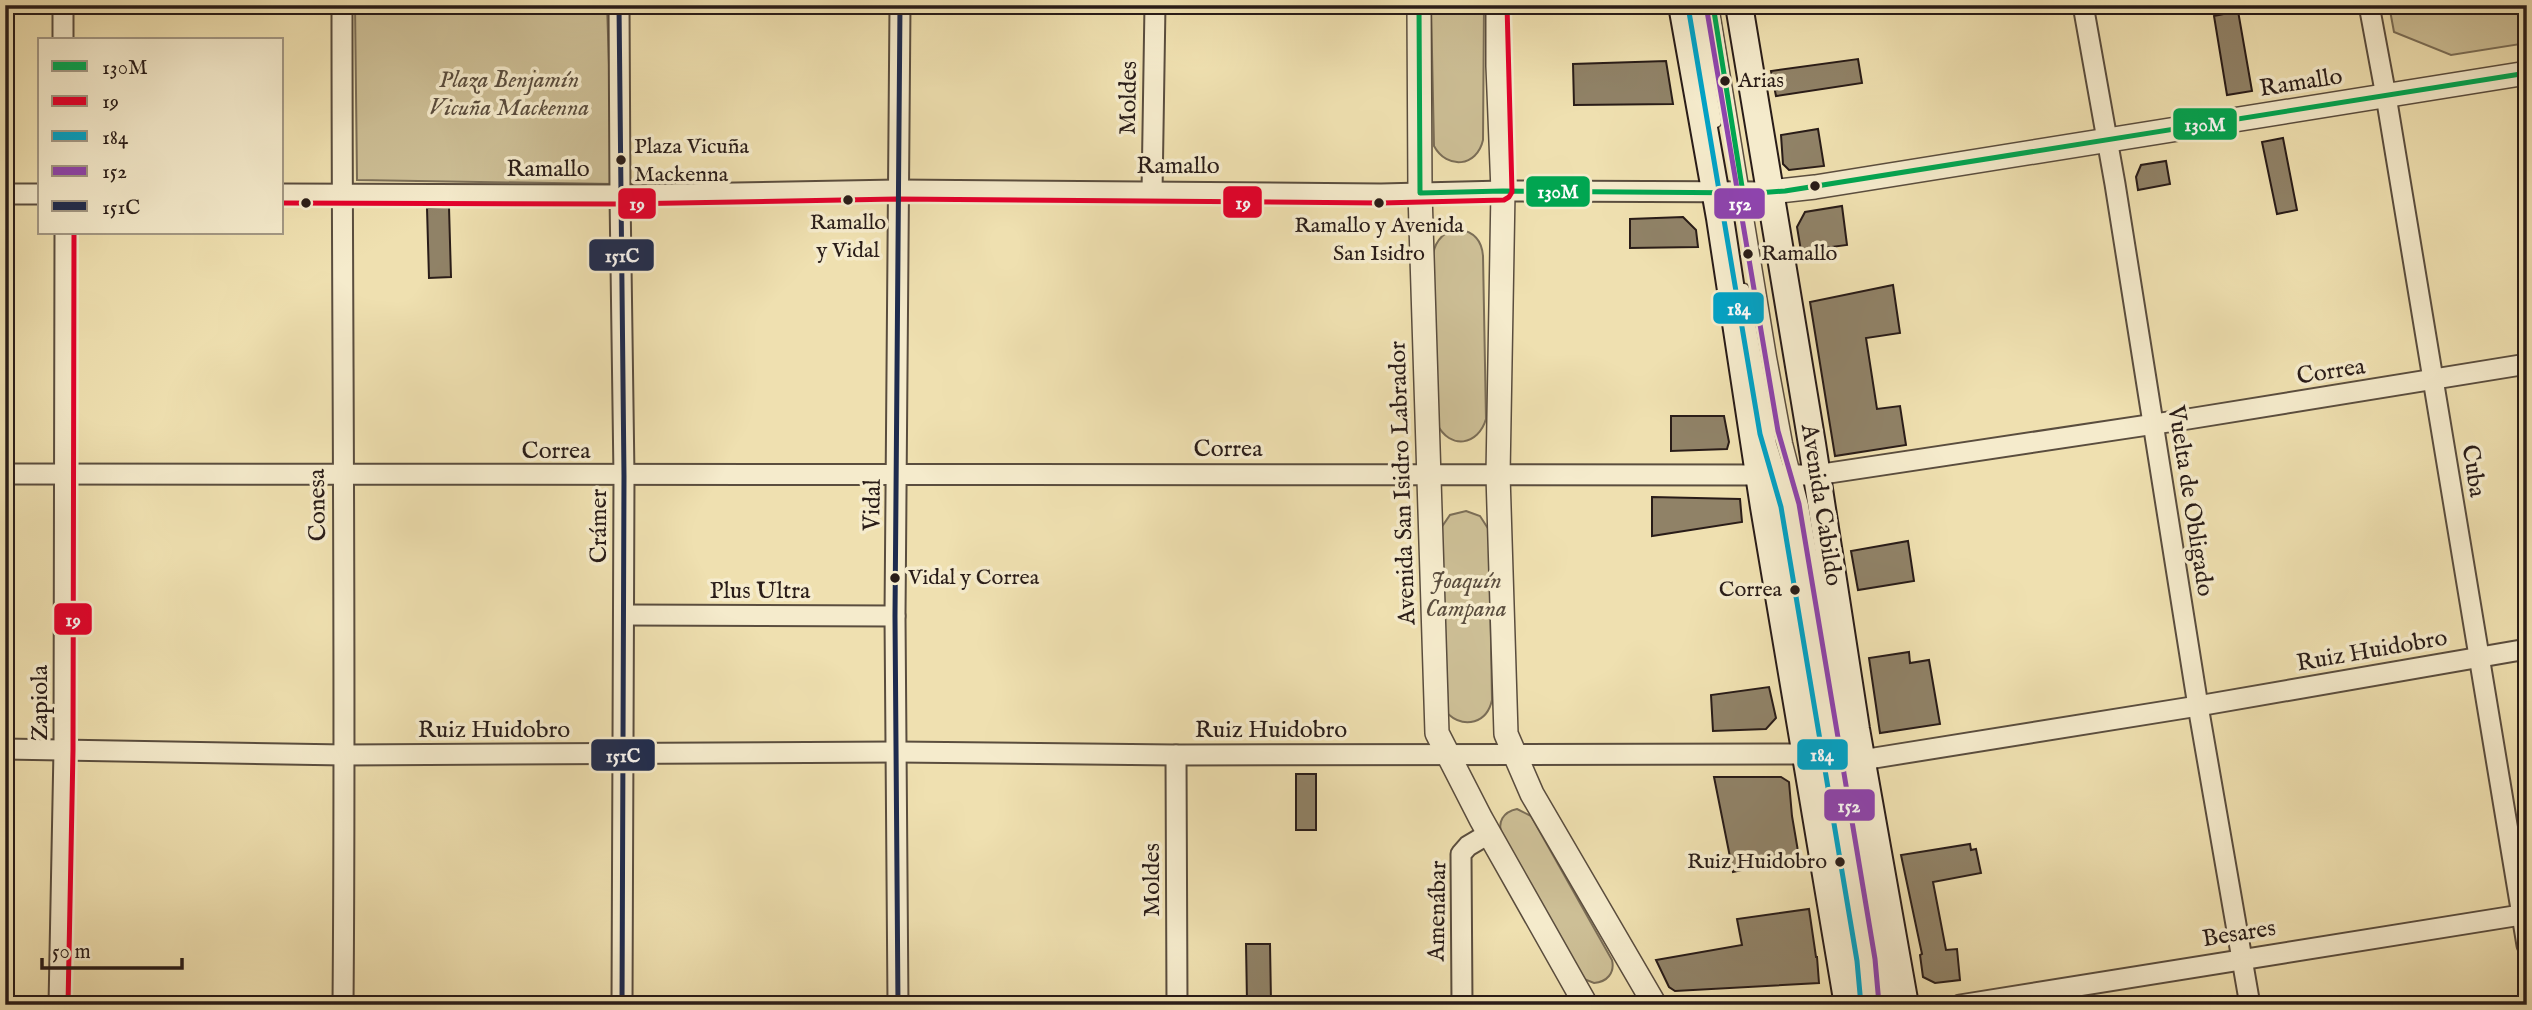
<svg xmlns="http://www.w3.org/2000/svg" width="2532" height="1010" viewBox="0 0 2532 1010" font-family="'IM FELL English',serif">
  <rect width="100%" height="100%" fill="#efe0b0"/>
  <filter id="stains"><feTurbulence type="fractalNoise" baseFrequency=".00286" numOctaves="4"/><feColorMatrix values="0 0 0 0 .2 0 0 0 0 .09 0 0 0 0 .02 0 0 0 .5 -.17"/></filter>
  <radialGradient id="worn" r=".72"><stop offset=".6" stop-color="#630" stop-opacity="0"/><stop offset="1" stop-color="#630" stop-opacity=".3"/></radialGradient>
  <!-- green -->
  <g fill="#cdbf96" stroke="#7b6e57" stroke-width="2">
    <polygon points="355,5 607,5 613,184 357,180"/>
    <path d="M1431 5H1484L1483 140C1477 167 1447 170 1434 146Z"/>
    <polygon points="2389,5 2527,5 2527,43 2451,55 2394,32"/>
    <path d="M1459 229C1475 232 1482 241 1483 256L1486 419C1478 446 1450 450 1437 424L1433 254C1436 239 1444 231 1459 229Z"/>
    <path d="M1466 511 1480 516 1489 530 1492 700C1487 723 1465 729 1448 714L1441 528 1450 515Z"/>
    <path d="M1517 809 1531 816 1612 960C1615 973 1607 982 1594 983L1584 979 1502 835C1497 822 1503 812 1517 809Z"/>
  </g>
  <!-- building -->
  <g fill="#908267" stroke="#291c18" stroke-width="2">
    <polygon points="2238,11 2252,91 2227,95 2214,16"/>
    <polygon points="1858,59 1862,83 1776,96 1771,71"/>
    <polygon points="1666,61 1673,104 1574,105 1573,64"/>
    <polygon points="1818,129 1824,166 1789,170 1783,164 1781,135"/>
    <polygon points="2283,138 2297,210 2277,214 2262,142"/>
    <polygon points="2166,161 2170,184 2138,190 2136,177 2141,165"/>
    <polygon points="1842,206 1847,245 1801,251 1797,227 1805,212"/>
    <polygon points="449,207 451,277 429,278 427,208"/>
    <polygon points="1683,217 1696,230 1698,247 1630,248 1630,219"/>
    <polygon points="1893,285 1900,333 1866,338 1877,409 1900,406 1906,445 1835,456 1810,302"/>
    <polygon points="1671,416 1724,416 1729,442 1727,449 1671,451"/>
    <polygon points="1652,497 1740,499 1742,522 1652,536"/>
    <polygon points="1908,541 1914,581 1858,590 1851,551"/>
    <polygon points="1909,652 1910,663 1929,660 1940,724 1880,733 1869,658"/>
    <polygon points="1769,687 1776,718 1766,729 1713,731 1711,695"/>
    <rect x="1296" y="774" width="20" height="56"/>
    <polygon points="1714,777 1781,777 1789,782 1792,816 1799,857 1733,872"/>
    <polygon points="1970,844 1971,850 1976,849 1981,873 1933,882 1946,950 1957,949 1960,980 1935,983 1923,977 1920,955 1922,954 1901,855"/>
    <polygon points="1809,909 1816,957 1817,957 1819,983 1675,991 1669,987 1656,960 1742,945 1737,919"/>
    <polygon points="1246,944 1270,944 1271,1002 1247,1002"/>
  </g>
  <g fill="none" stroke-linecap="round" stroke-linejoin="round">
    <defs>
      <g id="service">
        <polyline points="1697,5 1716,122"/>
        <polyline points="1713,5 1771,357 1787,443 1803,505 1886,988 1886,1005"/>
        <polyline points="1744,289 1771,444 1790,505 1866,960 1870,1005"/>
      </g>
      <g id="minor">
        <polyline points="63,5 63,40"/>
        <path d="M342 5C342 338 346 672 343 1005"/>
        <polyline points="619,5 620,195 624,476 622,1005"/>
        <polyline points="2083,5 2115,184 2198,706 2250,1005"/>
        <polyline points="2369,5 2386,96 2527,945"/>
        <polyline points="1152,192 1155,5"/>
        <polyline points="5,194 40,194"/>
        <polyline points="282,194 620,195 897,190 1381,194 1503,191 1770,192"/>
        <polyline points="5,474 1816,475 2188,419 2527,364"/>
        <polyline points="624,615 895,616"/>
        <polyline points="5,749 345,755 897,752 1176,755 1807,754 1862,760 2198,706 2527,649"/>
        <polyline points="1176,755 1177,1005"/>
        <polyline points="59,1005 64,750 65,233"/>
        <polyline points="898,1005 895,616 900,5"/>
        <polyline points="1462,1005 1461,854 1468,846 1490,833"/>
        <polyline points="1960,1005 2527,914"/>
      </g>
      <g id="tertiary">
        <polyline points="1419,5 1420,193 1437,733 1481,819 1586,1005"/>
        <polyline points="1498,5 1498,66 1503,191 1498,475 1506,734 1532,794 1655,1005"/>
        <polyline points="1770,192 1815,187 2527,73"/>
      </g>
      <g id="secondary">
        <polyline points="1682,5 1720,218 1764,507 1848,1005"/>
        <polyline points="1739,5 1812,444 1856,729 1905,1005"/>
      </g>
    </defs>
    <!-- service casing -->
    <use href="#service" stroke="#5a4d3e" stroke-width="13"/>
    <!-- minor casing -->
    <use href="#minor" stroke="#5a4d3e" stroke-width="23"/>
    <!-- tertiary casing -->
    <use href="#tertiary" stroke="#5a4d3e" stroke-width="26"/>
    <!-- secondary casing -->
    <use href="#secondary" stroke="#291c18" stroke-width="30"/>
    <!-- service -->
    <use href="#service" stroke="#f5ebcc" stroke-width="10"/>
    <!-- minor -->
    <use href="#minor" stroke="#f5ebcc" stroke-width="19"/>
    <!-- tertiary -->
    <use href="#tertiary" stroke="#f5ebcc" stroke-width="23"/>
    <!-- secondary -->
    <use href="#secondary" stroke="#f5ebcc" stroke-width="26"/>
    <defs>
      <g id="bus-1">
        <polyline points="1419,5 1420,193 1503,191 1757,193 1785,191 2527,73"/>
        <polyline points="1713,5 1743,193"/>
      </g>
      <g id="bus-2">
        <polyline points="282,203 620,204 897,199 1381,203 1504,200 1509,197 1512,192 1507,5"/>
        <polyline points="68,1005 73,750 74,233"/>
      </g>
      <polyline id="bus-3" points="1688,6 1760,434 1781,507 1857,961 1861,1005"/>
      <polyline id="bus-4" points="1706,5 1778,431 1799,504 1875,959 1879,1004"/>
      <g id="bus-5">
        <polyline points="619,5 624,476 622,1005"/>
        <polyline points="898,1005 895,616 900,5"/>
      </g>
    </defs>
    <!-- bus-1 casing -->
    <use href="#bus-1" stroke="#f5ebcc" stroke-width="10"/>
    <!-- bus-2 casing -->
    <use href="#bus-2" stroke="#f5ebcc" stroke-width="10"/>
    <!-- bus-3 casing -->
    <use href="#bus-3" stroke="#f5ebcc" stroke-width="10"/>
    <!-- bus-4 casing -->
    <use href="#bus-4" stroke="#f5ebcc" stroke-width="10"/>
    <!-- bus-5 casing -->
    <use href="#bus-5" stroke="#f5ebcc" stroke-width="10"/>
    <!-- bus-1 -->
    <use href="#bus-1" stroke="#00a651" stroke-width="5"/>
    <!-- bus-2 -->
    <use href="#bus-2" stroke="#e4002b" stroke-width="5"/>
    <!-- bus-3 -->
    <use href="#bus-3" stroke="#02a2c5" stroke-width="5"/>
    <!-- bus-4 -->
    <use href="#bus-4" stroke="#8e44ad" stroke-width="5"/>
    <!-- bus-5 -->
    <use href="#bus-5" stroke="#1d2b4f" stroke-width="5"/>
  </g>
  <!-- markers -->
  <g fill="#291c18" stroke="#f5ebcc" stroke-width="2.5">
    <circle cx="1725" cy="81" r="6"/>
    <circle cx="621" cy="160" r="6"/>
    <circle cx="1815" cy="186" r="6"/>
    <circle cx="848" cy="200" r="6"/>
    <circle cx="306" cy="203" r="6"/>
    <circle cx="1379" cy="203" r="6"/>
    <circle cx="1748" cy="254" r="6"/>
    <circle cx="895" cy="578" r="6"/>
    <circle cx="1795" cy="590" r="6"/>
    <circle cx="1840" cy="862" r="6"/>
  </g>
  <g text-anchor="middle" dominant-baseline="central" stroke-width="7" stroke-linejoin="round" paint-order="stroke">
    <!-- bus labels -->
    <g font-size="22" fill="#291c18" stroke="#f5ebcc" text-anchor="start">
      <text x="1738" y="81">Arias</text>
      <text x="634" y="147">Plaza Vicuña<tspan x="634" dy="28">Mackenna</tspan></text>
      <text x="848" y="223" text-anchor="middle">Ramallo<tspan x="848" dy="28">y Vidal</tspan></text>
      <text x="1379" y="226" text-anchor="middle">Ramallo y Avenida<tspan x="1379" dy="28">San Isidro</tspan></text>
      <text x="1761" y="254">Ramallo</text>
      <text x="908" y="578">Vidal y Correa</text>
      <text x="1782" y="590" text-anchor="end">Correa</text>
      <text x="1827" y="862" text-anchor="end">Ruiz Huidobro</text>
    </g>
    <!-- park labels -->
    <g font-size="24" font-style="italic" fill="#5a4d3e" stroke="#f5ebcc">
      <text x="509" y="80">Plaza Benjamín<tspan x="509" dy="28">Vicuña Mackenna</tspan></text>
      <text x="1466" y="581">Joaquín<tspan x="1466" dy="28">Campana</tspan></text>
    </g>
    <!-- street labels -->
    <g font-size="24" fill="#291c18" stroke="#f5ebcc">
      <text transform="translate(2301 83) rotate(-9)">Ramallo</text>
      <text transform="translate(1129 98) rotate(-89)">Moldes</text>
      <text x="1178" y="166">Ramallo</text>
      <text x="548" y="169">Ramallo</text>
      <text transform="translate(2331 372) rotate(-9)">Correa</text>
      <text x="1228" y="449">Correa</text>
      <text x="556" y="451">Correa</text>
      <text transform="translate(2473 471) rotate(81)">Cuba</text>
      <text transform="translate(1403 483) rotate(-92)">Avenida San Isidro Labrador</text>
      <text transform="translate(2190 501) rotate(81)">Vuelta de Obligado</text>
      <text transform="translate(318 505) rotate(-91)">Conesa</text>
      <text transform="translate(873 505) rotate(-89)">Vidal</text>
      <text transform="translate(1821 505) rotate(81)">Avenida Cabildo</text>
      <text transform="translate(599 526) rotate(-90)">Crámer</text>
      <text x="760" y="591">Plus Ultra</text>
      <text transform="translate(2372 651) rotate(-10)">Ruiz Huidobro</text>
      <text transform="translate(40 703) rotate(-90)">Zapiola</text>
      <text x="494" y="730">Ruiz Huidobro</text>
      <text x="1271" y="730">Ruiz Huidobro</text>
      <text transform="translate(1152 880) rotate(-90)">Moldes</text>
      <text transform="translate(1438 911) rotate(-89)">Amenábar</text>
      <text transform="translate(2239 934) rotate(-9)">Besares</text>
    </g>
  </g>
  <g stroke="#f5ebcc" stroke-width="2.5">
    <rect x="2172" y="107" width="66" height="34" rx="7" fill="#00a651"/>
    <rect x="1525" y="175" width="66" height="33" rx="7" fill="#00a651"/>
    <rect x="1222" y="185" width="41" height="34" rx="7" fill="#e4002b"/>
    <rect x="1713" y="187" width="53" height="33" rx="7" fill="#8e44ad"/>
    <rect x="617" y="187" width="40" height="33" rx="7" fill="#e4002b"/>
    <rect x="588" y="238" width="67" height="34" rx="7" fill="#1d2b4f"/>
    <rect x="1712" y="291" width="53" height="34" rx="7" fill="#02a2c5"/>
    <rect x="53" y="602" width="40" height="34" rx="7" fill="#e4002b"/>
    <rect x="1796" y="738" width="53" height="33" rx="7" fill="#02a2c5"/>
    <rect x="590" y="738" width="66" height="34" rx="7" fill="#1d2b4f"/>
    <rect x="1823" y="788" width="53" height="34" rx="7" fill="#8e44ad"/>
  </g>
  <g font-size="19" text-anchor="middle" font-weight="bold" fill="#fff">
    <text x="2205" y="131">130M</text>
    <text x="1558" y="198">130M</text>
    <text x="1243" y="209">19</text>
    <text x="1740" y="210">152</text>
    <text x="637" y="210">19</text>
    <text x="622" y="262">151C</text>
    <text x="1739" y="315">184</text>
    <text x="73" y="626">19</text>
    <text x="1822" y="761">184</text>
    <text x="623" y="762">151C</text>
    <text x="1849" y="812">152</text>
  </g>
  <!-- margin -->
  <rect width="2532" height="1010" fill="none" stroke="#efe0b0" stroke-width="28"/>
  <rect x="7" y="7" width="2518" height="996" fill="none" stroke="#291c18" stroke-width="3.5"/>
  <rect x="14" y="14" width="2504" height="982" fill="none" stroke="#291c18" stroke-width="2"/>
  <!-- legend -->
  <rect x="38" y="38" width="245" height="196" fill="#f5ebcc" stroke="#a39884" stroke-width="2"/>
  <rect x="52" y="61" width="35" height="10" fill="#00a651" stroke="#a39884" stroke-width="2"/>
  <text x="102" y="74" font-size="21" fill="#291c18">130M</text>
  <rect x="52" y="96" width="35" height="10" fill="#e4002b" stroke="#a39884" stroke-width="2"/>
  <text x="102" y="108" font-size="21" fill="#291c18">19</text>
  <rect x="52" y="131" width="35" height="10" fill="#02a2c5" stroke="#a39884" stroke-width="2"/>
  <text x="102" y="144" font-size="21" fill="#291c18">184</text>
  <rect x="52" y="166" width="35" height="10" fill="#8e44ad" stroke="#a39884" stroke-width="2"/>
  <text x="102" y="178" font-size="21" fill="#291c18">152</text>
  <rect x="52" y="201" width="35" height="10" fill="#1d2b4f" stroke="#a39884" stroke-width="2"/>
  <text x="102" y="214" font-size="21" fill="#291c18">151C</text>
  <!-- scale -->
  <path d="M42 958v10h140v-10" fill="none" stroke="#291c18" stroke-width="3.5"/>
  <text x="52" y="958" font-size="21" fill="#291c18" stroke="#f5ebcc" stroke-width="5" paint-order="stroke">50 m</text>
  <rect width="100%" height="100%" filter="url(#stains)"/>
  <rect width="100%" height="100%" fill="url(#worn)"/>
</svg>
